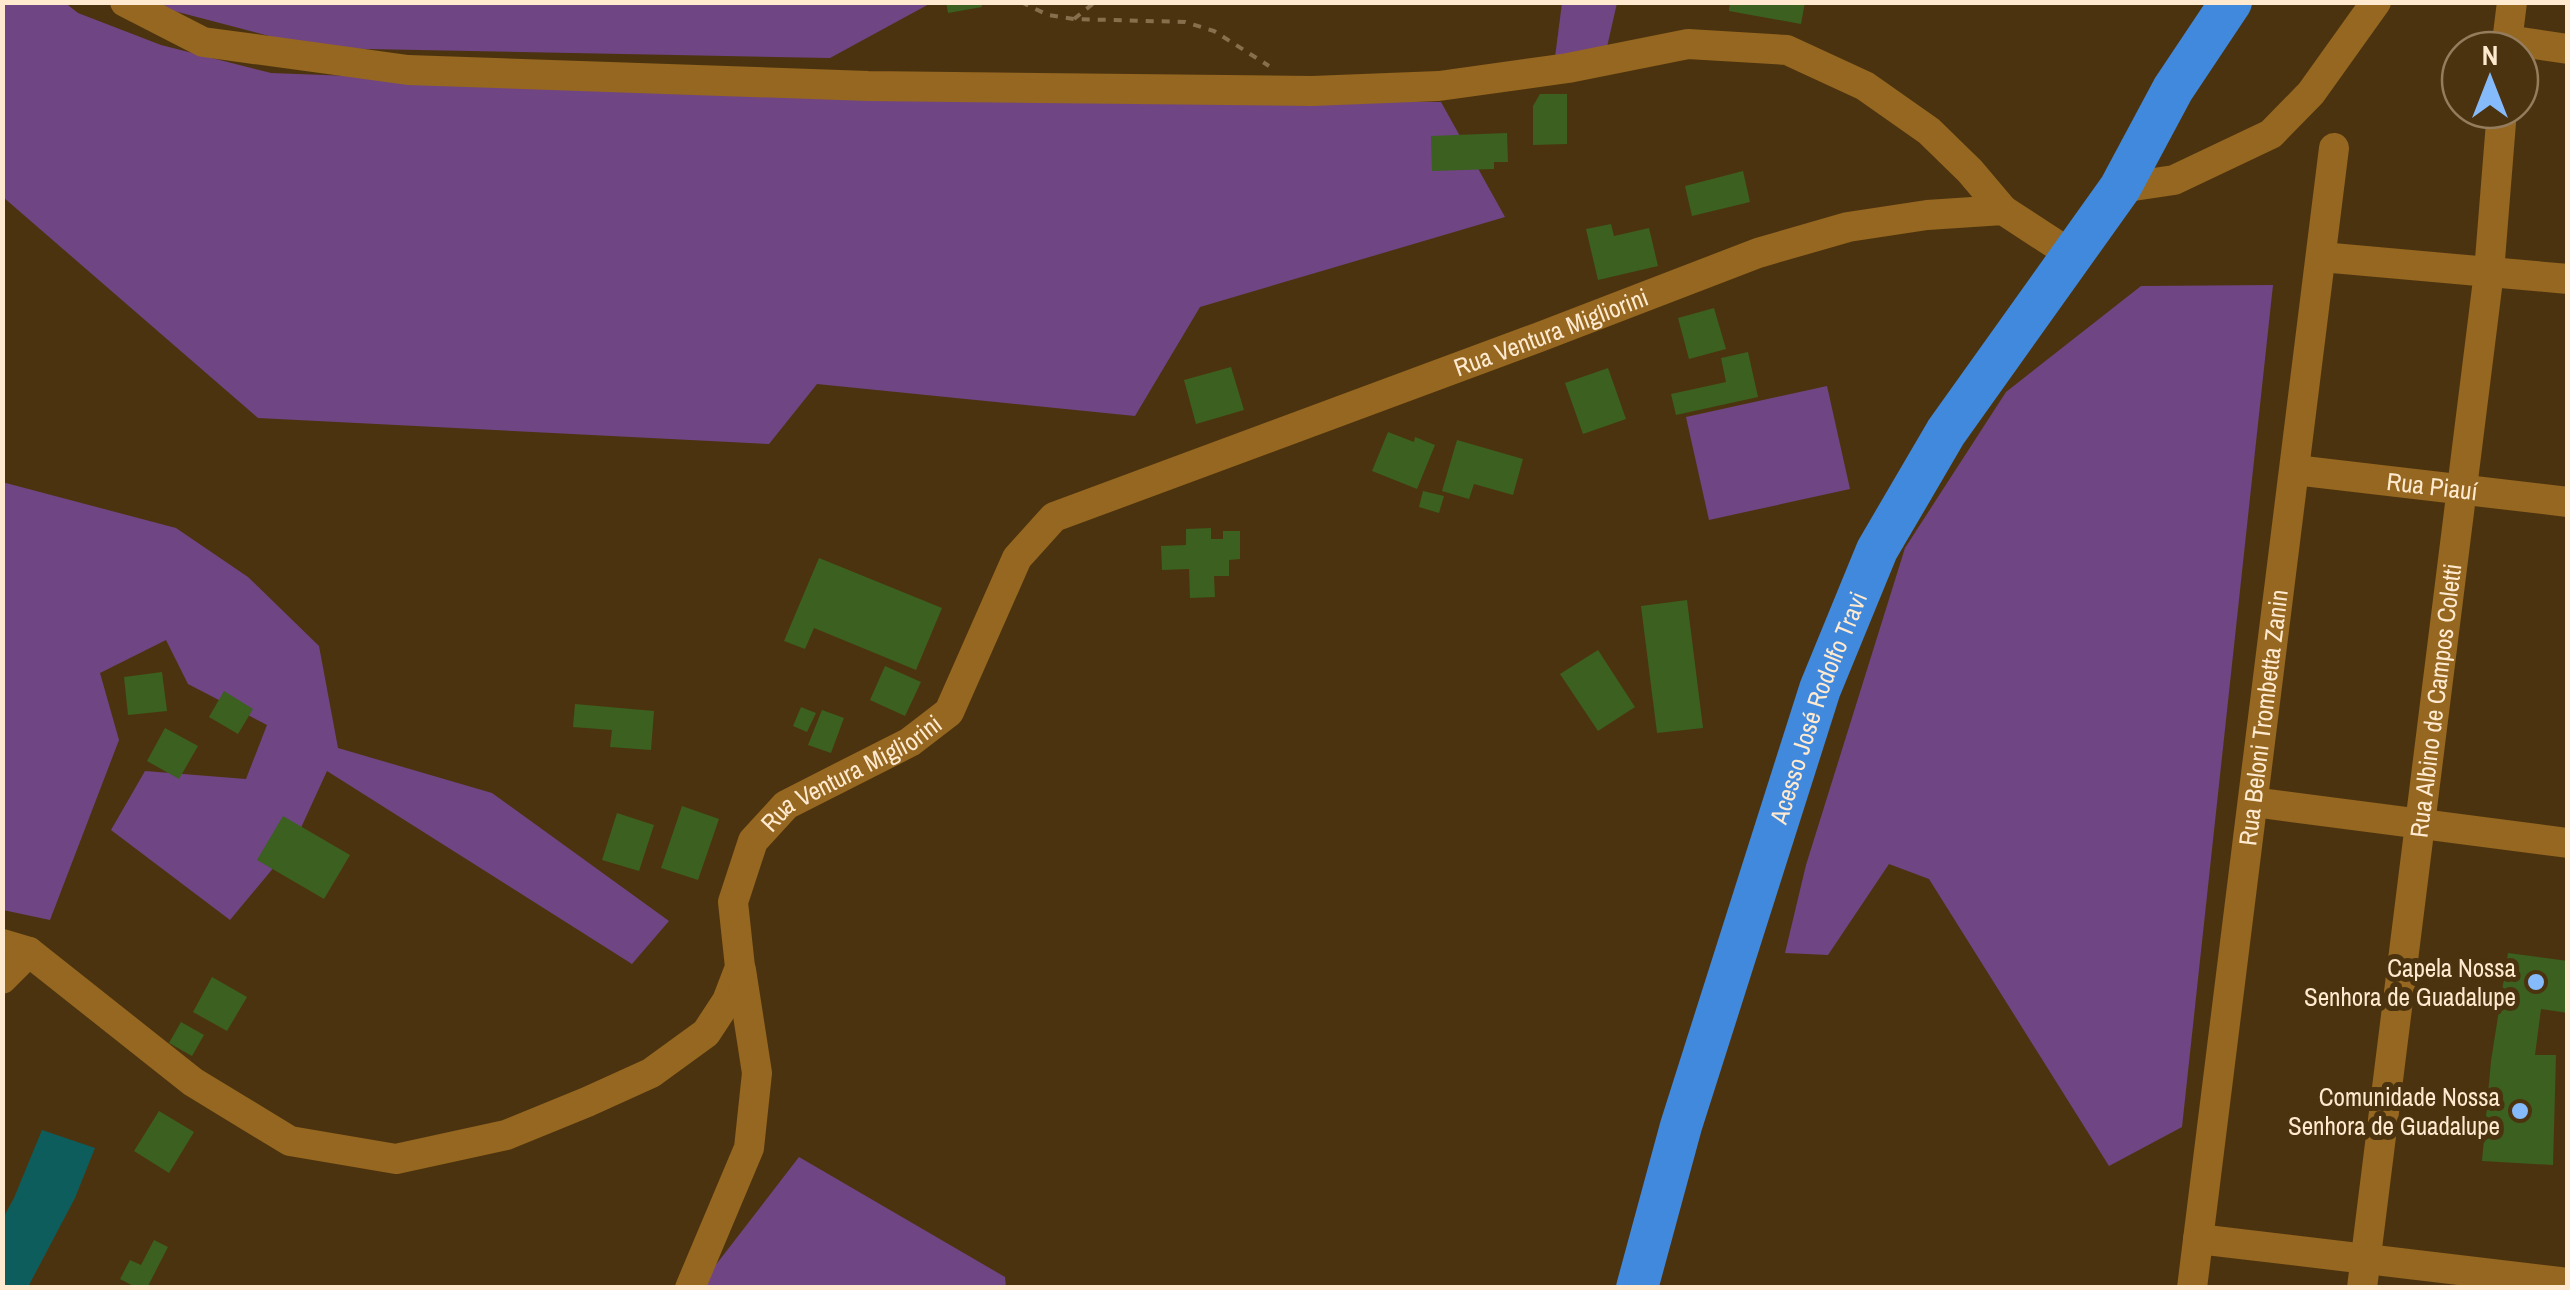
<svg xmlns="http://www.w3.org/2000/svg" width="2570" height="1290" viewBox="0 0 2570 1290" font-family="'Archivo Narrow',sans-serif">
  <rect width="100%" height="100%" fill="#4c330f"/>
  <!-- green -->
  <g fill="#704584">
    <polygon points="64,2 78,13 161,45 271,73 863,95 1441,102 1505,217 1200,307 1135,416 817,384 769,444 258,418 3,197 3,3"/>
    <polygon points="150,3 931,3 830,58 315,48 155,6"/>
    <polygon points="1562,3 1617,3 1607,47 1555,57"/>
    <polygon points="2273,285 2182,1127 2109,1166 1929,879 1889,864 1828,955 1785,953 1806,865 1905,548 2006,392 2141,286"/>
    <polygon points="1827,386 1850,489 1709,520 1686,417"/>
    <polygon points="2,482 176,528 248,577 319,646 338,748 492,793 669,921 632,964 327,771 294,843 230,920 111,830 145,771 246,779 267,725 188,684 166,640 100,673 119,740 50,920 3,910"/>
    <polygon points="799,1157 1005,1277 1006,1287 698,1288"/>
  </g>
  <!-- water -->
  <polygon fill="#0d5d5d" points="42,1130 95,1148 75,1198 28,1287 3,1287 3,1218 14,1198"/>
  <!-- building -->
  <g fill="#3b601f">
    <polygon points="946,2 981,2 982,7 948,13"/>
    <polygon points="1730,2 1805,2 1801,24 1729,11"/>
    <polygon points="1540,94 1567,94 1567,144 1533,145 1533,106"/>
    <polygon points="1507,133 1508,162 1494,162 1494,169 1432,171 1431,136"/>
    <polygon points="1743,171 1750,202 1692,216 1685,186"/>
    <polygon points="1611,224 1614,236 1649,228 1658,266 1598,280 1586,229"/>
    <polygon points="1714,308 1726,349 1689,359 1678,318"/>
    <polygon points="1748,352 1758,397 1676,415 1671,394 1726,382 1721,358"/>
    <polygon points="1231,367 1244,410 1196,424 1184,380"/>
    <polygon points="1608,368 1626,419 1583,434 1565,383"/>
    <polygon points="1388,432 1414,442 1415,437 1435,445 1417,489 1372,471"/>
    <polygon points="1457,440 1523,459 1513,495 1474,484 1469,499 1442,491"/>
    <polygon points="1423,491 1444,496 1439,513 1419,507"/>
    <polygon points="1211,528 1211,539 1223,539 1223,531 1240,531 1240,559 1229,560 1229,576 1214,576 1215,597 1190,598 1189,569 1162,570 1161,546 1186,545 1186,529"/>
    <polygon points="819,558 942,608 916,670 814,628 805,649 784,641"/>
    <polygon points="1687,600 1703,728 1657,733 1641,606"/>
    <polygon points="1598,650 1635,707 1598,731 1560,674"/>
    <polygon points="885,666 921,682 905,716 870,700"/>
    <polygon points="162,672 167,711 128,715 124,677"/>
    <polygon points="224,691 253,709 238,734 209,717"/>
    <polygon points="575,704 654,711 651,750 610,747 612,730 573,727"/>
    <polygon points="801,707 816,713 807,732 793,726"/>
    <polygon points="822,710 844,718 831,753 808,745"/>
    <polygon points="165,728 198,746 179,779 147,761"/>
    <polygon points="682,806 719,819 698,880 661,868"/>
    <polygon points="617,813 654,825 639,871 602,860"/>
    <polygon points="283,816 350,855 324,899 257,860"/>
    <polygon points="2508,953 2568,961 2568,1013 2541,1009 2535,1055 2556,1055 2553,1165 2482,1161 2491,1061"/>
    <polygon points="212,977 247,997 227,1031 193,1012"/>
    <polygon points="181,1022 204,1035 192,1056 169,1043"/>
    <polygon points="159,1111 194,1132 169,1173 134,1151"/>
    <polygon points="154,1240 168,1247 147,1288 137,1288 120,1279 130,1260 141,1265"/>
  </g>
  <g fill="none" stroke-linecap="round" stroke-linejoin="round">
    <!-- path -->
    <g stroke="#876f4e" stroke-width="4" stroke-dasharray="8 8" stroke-linecap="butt">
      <polyline points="1021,2 1048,15 1074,19 1185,22 1214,31 1269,66"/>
      <polyline points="1074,19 1095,2"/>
    </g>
    <!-- minor -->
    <g stroke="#956720" stroke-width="30">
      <polyline points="125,2 203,42 408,70 868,86 1312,91 1439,86 1568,68 1688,44 1787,50 1865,86 1929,131 1970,171 2003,210"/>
      <polyline points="2507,40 2568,49"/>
      <polyline points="2506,50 2512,2"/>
      <polyline points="2120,188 2174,180 2271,134 2311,93 2376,2"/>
      <polyline points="2321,257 2568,279"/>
      <path id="s1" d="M2295 470 2568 502"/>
      <polyline points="2253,802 2568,843"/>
      <path id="s2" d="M2 944 29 952 193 1082 290 1141 396 1159 506 1135 587 1102 651 1073 706 1033 727 1001 740 967 733 902 753 841 786 805 910 742 949 712 1017 558 1054 517 1537 338 1758 253 1848 227 1927 215 2003 210 2072 255"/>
      <polyline points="2,979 29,952"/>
      <polyline points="2198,1239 2568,1283"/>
      <polyline points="690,1288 749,1148 757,1073 741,970"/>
      <path id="s3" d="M2192 1288 2334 148"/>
      <path id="s4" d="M2362 1288 2489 272 2502 110"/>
    </g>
    <!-- highway -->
    <path stroke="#4189dc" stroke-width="42" id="s5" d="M1637 1288 1681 1126 1820 689 1877 550 1946 432 2120 188 2173 89 2231 2"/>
  </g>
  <!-- markers -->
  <g fill="#86bbfb" stroke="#4c330f" stroke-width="4">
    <circle cx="2536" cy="982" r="10"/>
    <circle cx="2520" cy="1111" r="10"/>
  </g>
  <g text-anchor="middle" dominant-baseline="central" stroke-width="10" stroke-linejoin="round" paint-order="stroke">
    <!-- street labels -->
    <g font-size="25" fill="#ffead0" stroke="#4c330f">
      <text stroke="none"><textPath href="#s2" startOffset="1992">Rua Ventura Migliorini</textPath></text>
      <text stroke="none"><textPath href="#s1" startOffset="138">Rua Piauí</textPath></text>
      <text stroke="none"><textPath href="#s4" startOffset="592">Rua Albino de Campos Coletti</textPath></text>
      <text stroke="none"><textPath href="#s5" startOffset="608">Acesso José Rodolfo Travi</textPath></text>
      <text stroke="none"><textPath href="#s3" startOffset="575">Rua Beloni Trombetta Zanin</textPath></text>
      <text stroke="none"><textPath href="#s2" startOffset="1122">Rua Ventura Migliorini</textPath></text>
    </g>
    <!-- poi labels -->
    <g font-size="25" fill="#ffead0" stroke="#4c330f" text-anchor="end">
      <text x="2516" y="968">Capela Nossa<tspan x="2516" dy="29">Senhora de Guadalupe</tspan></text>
      <text x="2500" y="1097">Comunidade Nossa<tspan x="2500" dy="29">Senhora de Guadalupe</tspan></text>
    </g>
  </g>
  <!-- border -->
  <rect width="2570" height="1290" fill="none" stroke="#ffead0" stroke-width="10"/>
  <!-- north arrow -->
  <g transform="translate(2490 80)"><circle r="48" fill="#4c330f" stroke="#947c5c" stroke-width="2.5"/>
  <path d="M0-8L18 38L0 25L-18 38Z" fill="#86bbfb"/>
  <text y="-15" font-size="28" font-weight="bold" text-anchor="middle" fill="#ffead0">N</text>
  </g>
</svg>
